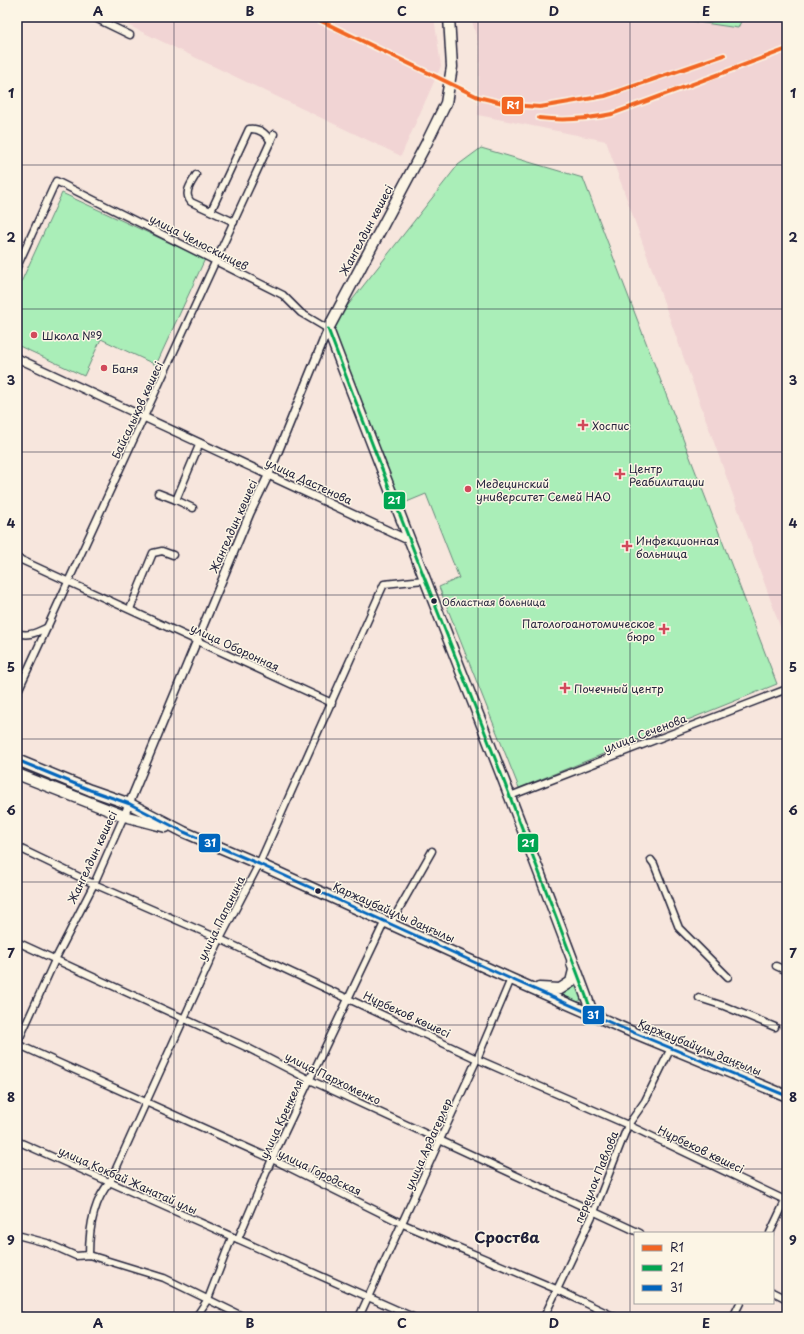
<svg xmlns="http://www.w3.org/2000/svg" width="804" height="1334" viewBox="0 0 804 1334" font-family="'Playpen Sans',sans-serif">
  <rect width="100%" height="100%" fill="#f7e6dd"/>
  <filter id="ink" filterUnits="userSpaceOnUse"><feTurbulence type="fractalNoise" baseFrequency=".025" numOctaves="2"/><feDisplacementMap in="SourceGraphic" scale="8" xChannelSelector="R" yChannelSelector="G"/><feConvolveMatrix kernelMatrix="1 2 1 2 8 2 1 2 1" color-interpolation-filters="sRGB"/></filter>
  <g filter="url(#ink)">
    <!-- built -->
    <g fill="#f1d4d4">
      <polygon points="111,17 434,17 441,66 401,156"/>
      <polygon points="471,17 664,17 738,28 743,17 787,17 787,646 606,141 478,115 480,50"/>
    </g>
    <!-- green -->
    <g fill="#aaeeb8" stroke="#66887a">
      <polygon points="664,17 743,17 738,28"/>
      <polygon points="481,148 583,178 777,684 519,788 439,587 459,578 426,494 397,506 332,331 338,318 458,165"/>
      <polygon points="62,193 205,259 156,365 101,339 84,376 17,345 17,291"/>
      <polygon points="578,972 583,1000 576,1002 556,991"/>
    </g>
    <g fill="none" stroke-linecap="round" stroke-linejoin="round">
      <defs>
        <g id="minor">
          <polyline points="93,17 130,35"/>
          <path d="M196 175C191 184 183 193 191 202L234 222"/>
          <path d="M211 211 249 129C259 128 266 133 271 142"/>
          <polyline points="17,267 56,181 283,295 301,313 328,329"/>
          <polyline points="158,493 176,500"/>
          <polyline points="193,508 176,500 200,443"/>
          <polyline points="17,558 332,703"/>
          <polyline points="130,609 153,553 162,551 173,555"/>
          <path d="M17 633C29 637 37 632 48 627"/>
          <polyline points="17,693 274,134"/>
          <polyline points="510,796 787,689"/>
          <polyline points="17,847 94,884 220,939 477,1059 628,1125 787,1201"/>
          <polyline points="651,860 654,864 679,928 728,977"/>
          <polyline points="391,923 432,851"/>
          <polyline points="17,942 248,1048 310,1080 640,1233"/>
          <polyline points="776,966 787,971"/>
          <polyline points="699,998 724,1006 775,1027"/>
          <polyline points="17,1044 272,1159 403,1224 556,1289 615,1317"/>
          <polyline points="17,1044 55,960 94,884 124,816"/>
          <polyline points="17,1141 413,1317"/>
          <polyline points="770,1233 787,1197"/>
          <polyline points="17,1235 47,1243 76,1256 89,1255 164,1278 244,1317"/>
          <polyline points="238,1239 272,1159 385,921"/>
          <path d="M89 1255C89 1231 93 1201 110 1182L220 939 259 864 384 584 424 580"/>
          <polyline points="773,1292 787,1299"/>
          <polyline points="17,1315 22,1317"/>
          <polyline points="196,1317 208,1299 232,1237"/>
          <polyline points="359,1317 477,1059 511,979"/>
          <polyline points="544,1317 594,1212 628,1125 645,1101 671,1048"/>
          <polyline points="733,1317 740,1303"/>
        </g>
        <g id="tertiary">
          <polyline points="17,358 408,540"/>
          <polyline points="124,816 250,513 269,474 328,329"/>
        </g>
        <g id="trunk">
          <path d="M449 17 452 67 446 103 426 144 328 329C415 558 508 785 593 1015"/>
          <polyline points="17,760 90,790 130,804 184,832 259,864 511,979 625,1029 787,1096"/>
          <polyline points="17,774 124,816 166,827"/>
          <polyline points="539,988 560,989 571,982 574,970 572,963"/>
        </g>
      </defs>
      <!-- minor casing -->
      <use href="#minor" stroke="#22223b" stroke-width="9"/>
      <!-- tertiary casing -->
      <use href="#tertiary" stroke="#22223b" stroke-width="10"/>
      <!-- trunk casing -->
      <use href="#trunk" stroke="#22223b" stroke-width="13"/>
      <!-- minor -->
      <use href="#minor" stroke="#fcf5e5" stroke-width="6"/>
      <!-- tertiary -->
      <use href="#tertiary" stroke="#fcf5e5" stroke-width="7"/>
      <!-- trunk -->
      <use href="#trunk" stroke="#fcf5e5" stroke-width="10"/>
      <defs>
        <path id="bus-1" d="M328 329C415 558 508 785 593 1015"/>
        <polyline id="bus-2" points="17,760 90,790 130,804 184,832 259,864 511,979 625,1029 787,1096"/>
      </defs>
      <!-- bus-1 casing -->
      <use href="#bus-1" stroke="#fcf5e5" stroke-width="6"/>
      <!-- bus-2 casing -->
      <use href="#bus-2" stroke="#fcf5e5" stroke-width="6"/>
      <!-- bus-1 -->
      <use href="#bus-1" stroke="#00a651" stroke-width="3"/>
      <!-- bus-2 -->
      <use href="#bus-2" stroke="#0065bd" stroke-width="3"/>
      <defs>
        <g id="rail-1">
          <polyline points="313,17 478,97 511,105 540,107 605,96 724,55"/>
          <path d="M539 118C564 121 588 119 612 114L787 49"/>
        </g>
      </defs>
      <!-- rail-1 casing -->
      <use href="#rail-1" stroke="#fcf5e5" stroke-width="7"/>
      <!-- rail-1 -->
      <use href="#rail-1" stroke="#f26522" stroke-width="4"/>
    </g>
  </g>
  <!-- grid -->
  <path fill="none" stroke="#22223b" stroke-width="1" stroke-opacity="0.55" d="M174 17V1317M326 17V1317M478 17V1317M630 17V1317M17 165H787M17 309H787M17 452H787M17 595H787M17 739H787M17 882H787M17 1025H787M17 1169H787"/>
  <!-- markers -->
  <g fill="#d1495b" stroke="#fcf5e5" stroke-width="1.5">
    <circle cx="34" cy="335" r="4"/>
    <circle cx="104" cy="368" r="4"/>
    <path d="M581 419h4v4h4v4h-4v4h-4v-4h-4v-4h4z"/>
    <path d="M618 468h4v4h4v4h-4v4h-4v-4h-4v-4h4z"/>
    <circle cx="468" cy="489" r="4"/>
    <path d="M625 540h4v4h4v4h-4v4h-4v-4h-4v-4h4z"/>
    <path d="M662 623h4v4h4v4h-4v4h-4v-4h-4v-4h4z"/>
    <path d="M563 682h4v4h4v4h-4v4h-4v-4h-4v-4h4z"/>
  </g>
  <g fill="#22223b" stroke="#fcf5e5" stroke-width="1.5">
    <circle cx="434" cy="601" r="3.5"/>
    <circle cx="318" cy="891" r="3.5"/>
  </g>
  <g text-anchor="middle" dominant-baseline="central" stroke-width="3" stroke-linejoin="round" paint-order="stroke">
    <!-- bus labels -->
    <g font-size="10" fill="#22223b" stroke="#fcf5e5" text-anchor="start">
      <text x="442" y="601">Областная больница</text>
    </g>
    <!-- street labels -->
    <g font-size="11" fill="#22223b" stroke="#fcf5e5">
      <text transform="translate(366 230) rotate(-62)">Жангелдин көшесі</text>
      <text transform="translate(199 242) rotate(27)">улица Челюскинцев</text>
      <text transform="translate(137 410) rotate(-65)">Байсалықов көшесі</text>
      <text transform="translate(309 481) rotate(25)">улица Дастенова</text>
      <text transform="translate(233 526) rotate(-66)">Жангелдин көшесі</text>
      <text transform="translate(235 647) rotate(25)">улица Оборонная</text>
      <text transform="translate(645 733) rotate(-21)">улица Сеченова</text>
      <text transform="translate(92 857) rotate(-65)">Жангелдин көшесі</text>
      <text transform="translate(394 912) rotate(24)">Қаржаубайұлы даңғылы</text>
      <text transform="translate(221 918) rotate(-64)">улица Папанина</text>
      <text transform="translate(407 1014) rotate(25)">Нұрбеков көшесі</text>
      <text transform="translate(700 1047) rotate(22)">Қаржаубайұлы даңғылы</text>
      <text transform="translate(333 1078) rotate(26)">улица Пархоменко</text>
      <text transform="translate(281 1119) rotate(-65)">улица Кренкеля</text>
      <text transform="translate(428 1144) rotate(-66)">улица Ардагерлер</text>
      <text transform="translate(701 1149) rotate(26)">Нұрбеков көшесі</text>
      <text transform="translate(320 1172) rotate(26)">улица Городская</text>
      <text transform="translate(596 1177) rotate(-68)">переулок Павлова</text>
      <text transform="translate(128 1180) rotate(24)">улица Кокбай Жанатай улы</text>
    </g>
    <!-- poi labels -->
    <g font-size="11" fill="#22223b" stroke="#fcf5e5" text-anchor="start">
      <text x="42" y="335">Школа №9</text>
      <text x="112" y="368">Баня</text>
      <text x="592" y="425">Хоспис</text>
      <text x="629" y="468">Центр<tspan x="629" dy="13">Реабилитации</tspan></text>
      <text x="476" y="483">Медецинский<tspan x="476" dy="13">университет Семей НАО</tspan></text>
      <text x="636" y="540">Инфекционная<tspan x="636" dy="13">больница</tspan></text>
      <text x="655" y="623" text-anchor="end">Патологоанотомическое<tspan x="655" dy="13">бюро</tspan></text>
      <text x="574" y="688">Почечный центр</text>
    </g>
    <!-- district labels -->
    <g font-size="15" font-weight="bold" fill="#22223b" stroke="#fcf5e5">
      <text x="507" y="1236">Сроства</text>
    </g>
  </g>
  <g stroke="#fcf5e5" stroke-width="1.5">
    <rect x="501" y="96" width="23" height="19" rx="4" fill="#f26522"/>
    <rect x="383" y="491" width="23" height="19" rx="4" fill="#00a651"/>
    <rect x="198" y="833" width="23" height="20" rx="4" fill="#0065bd"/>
    <rect x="517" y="833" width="22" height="20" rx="4" fill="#00a651"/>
    <rect x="582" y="1005" width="23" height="20" rx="4" fill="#0065bd"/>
  </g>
  <g font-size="11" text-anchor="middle" font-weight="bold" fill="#fff">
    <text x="513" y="109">R1</text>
    <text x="394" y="504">21</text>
    <text x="210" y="847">31</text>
    <text x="528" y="847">21</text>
    <text x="593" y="1019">31</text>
  </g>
  <!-- margin -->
  <rect width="804" height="1334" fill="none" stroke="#fcf5e5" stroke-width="44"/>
  <!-- legend -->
  <rect x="634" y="1232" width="140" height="72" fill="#fcf5e5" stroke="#a5a1a1"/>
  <rect x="642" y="1245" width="20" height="6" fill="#f26522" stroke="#a5a1a1"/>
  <text x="670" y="1252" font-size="12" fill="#22223b">R1</text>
  <rect x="642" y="1265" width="20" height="6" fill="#00a651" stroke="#a5a1a1"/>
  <text x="670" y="1272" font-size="12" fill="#22223b">21</text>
  <rect x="642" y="1285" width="20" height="6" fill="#0065bd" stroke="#a5a1a1"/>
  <text x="670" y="1292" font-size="12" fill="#22223b">31</text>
  <rect x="22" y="22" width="760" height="1290" fill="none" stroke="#22223b" stroke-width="1.5"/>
  <g font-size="13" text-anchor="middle" font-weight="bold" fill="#22223b">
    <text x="98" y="16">A</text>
    <text x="250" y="16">B</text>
    <text x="402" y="16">C</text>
    <text x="554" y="16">D</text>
    <text x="706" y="16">E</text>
    <text x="11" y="98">1</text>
    <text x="793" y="98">1</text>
    <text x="11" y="242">2</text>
    <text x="793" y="242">2</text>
    <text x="11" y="385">3</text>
    <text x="793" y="385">3</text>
    <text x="11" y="528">4</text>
    <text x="793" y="528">4</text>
    <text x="11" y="672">5</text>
    <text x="793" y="672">5</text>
    <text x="11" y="815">6</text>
    <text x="793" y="815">6</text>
    <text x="11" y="958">7</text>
    <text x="793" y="958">7</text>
    <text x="11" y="1102">8</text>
    <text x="793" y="1102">8</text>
    <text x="11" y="1245">9</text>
    <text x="793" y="1245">9</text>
    <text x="98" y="1328">A</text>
    <text x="250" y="1328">B</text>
    <text x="402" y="1328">C</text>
    <text x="554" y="1328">D</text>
    <text x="706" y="1328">E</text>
  </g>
</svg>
